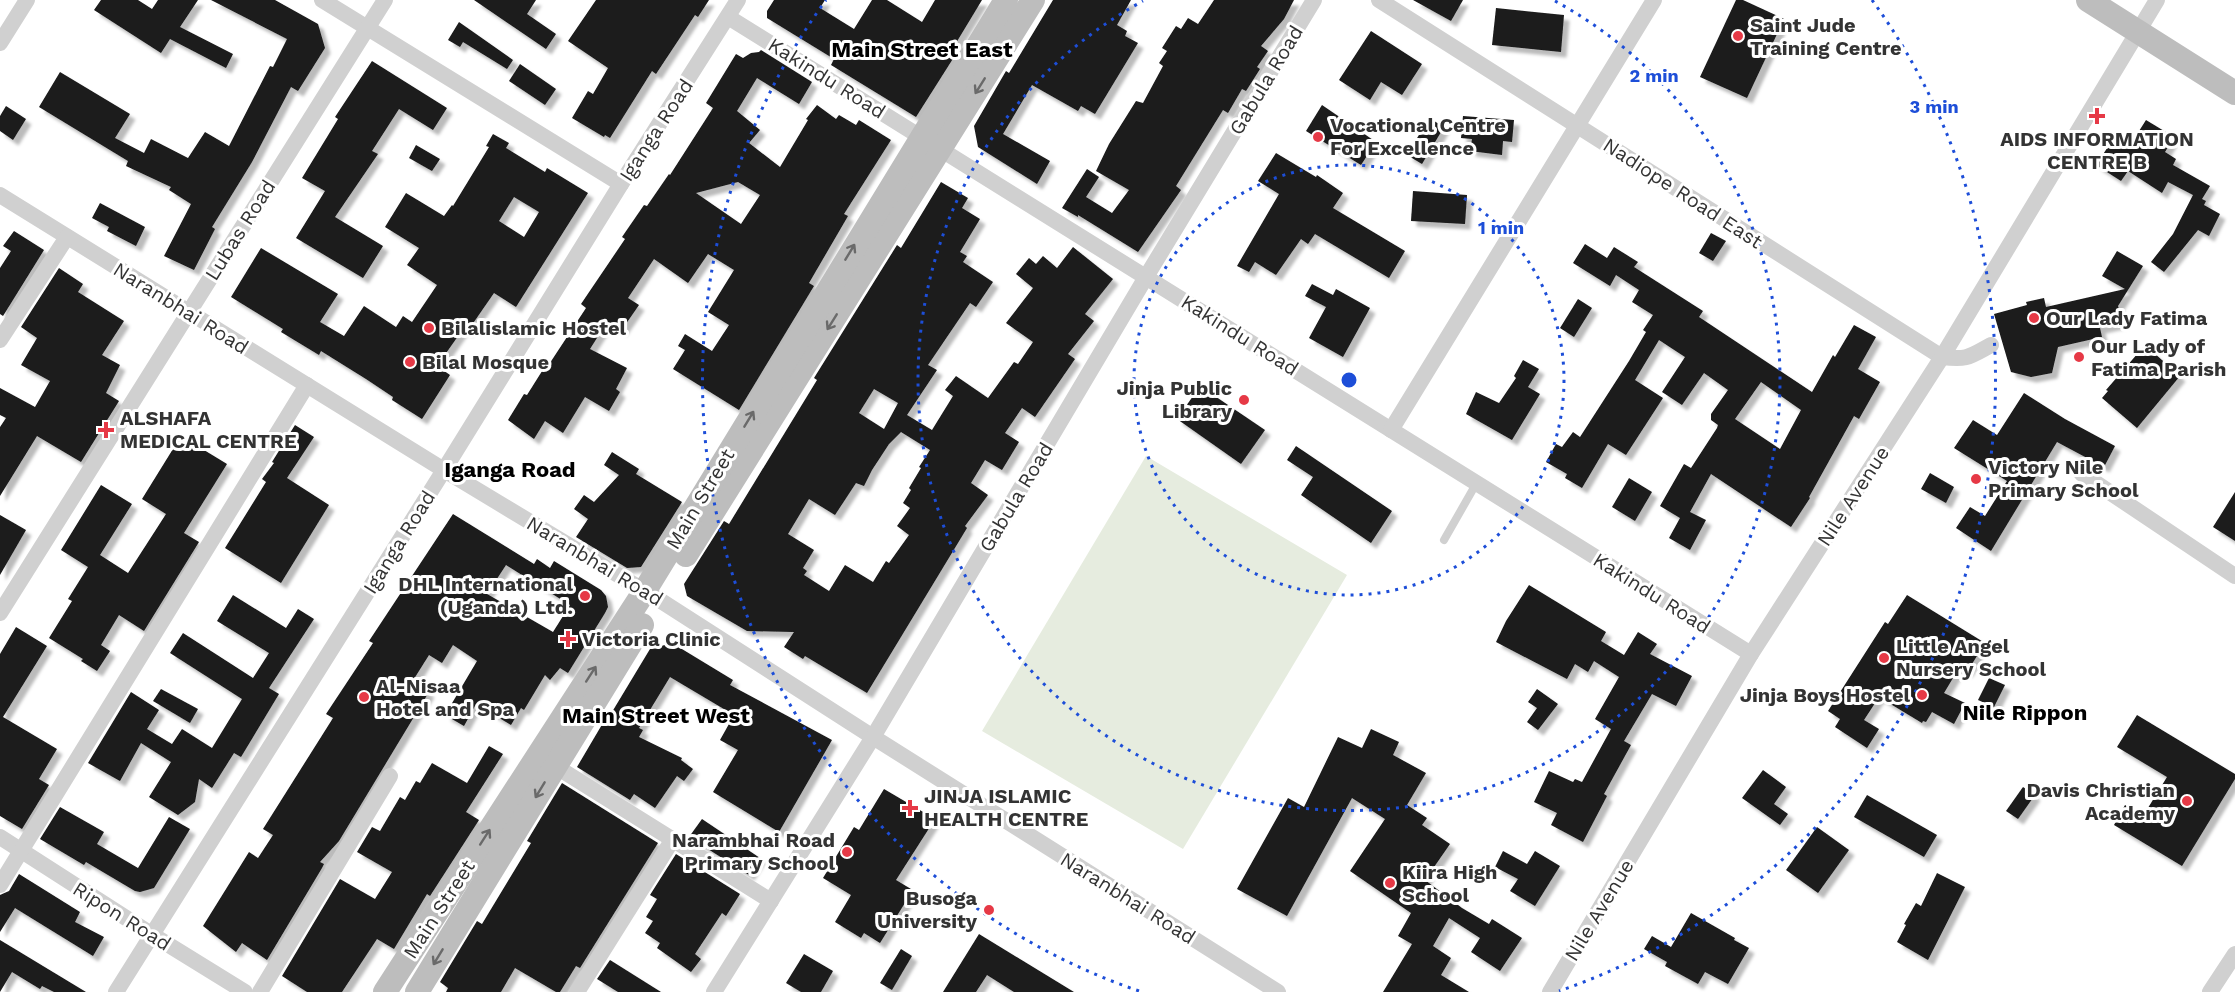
<svg xmlns="http://www.w3.org/2000/svg" width="2235" height="992" viewBox="0 0 2235 992" font-family="'Work Sans',sans-serif">
  <defs>
    <filter id="shadow"><feDropShadow dx="5.5" dy="5.5" stdDeviation="1.5" flood-color="#0004"/></filter>
  </defs>
  <rect width="100%" height="100%" fill="#fff"/>
  <!-- green -->
  <polygon fill="#e6ecdf" points="1146,456 1347,575 1183,849 982,731"/>
  <!-- building -->
  <g fill="#1a1a1a" fill-rule="evenodd" filter="url(#shadow)">
    <polygon points="101,0 138,0 152,9 158,0 198,0 180,27 233,54 226,68 170,39 161,53 94,10"/>
    <polygon points="211,0 275,0 318,24 325,48 298,91 291,87 252,162 212,227 215,229 194,270 164,256 191,204 169,190 171,187 126,166 128,161 39,107 60,72 130,114 115,138 144,153 151,139 188,158 205,132 229,146 270,66 273,67 287,39"/>
    <polygon points="474,0 536,0 527,14 556,34 546,49"/>
    <polygon points="596,0 709,0 698,17 695,15 656,74 652,71 610,138 605,135 604,137 572,118 588,91 593,94 608,68 568,41"/>
    <polygon points="774,0 825,0 820,8 854,29 872,0 887,0 922,22 935,0 982,0 956,43 961,46 916,117 831,65 834,59 767,18 767,11"/>
    <polygon points="1053,0 1131,0 1117,25 1127,31 1125,36 1138,43 1095,114 1081,106 1078,111 1032,85 1003,134 1050,161 1037,184 978,147 974,126 1006,71 1009,73"/>
    <polygon points="1214,0 1294,0 1284,19 1261,46 1268,51 1257,67 1260,69 1246,91 1242,89 1228,113 1223,110 1176,186 1181,190 1138,252 1078,215 1078,217 1062,208 1087,169 1099,177 1086,197 1112,213 1129,190 1096,171 1109,144 1136,101 1143,103 1163,66 1159,63 1167,51 1162,48 1176,26 1181,29 1188,18 1198,24"/>
    <polygon points="1413,0 1463,0 1451,21"/>
    <polygon points="1736,0 1743,0 1784,19 1747,98 1700,77"/>
    <polygon points="1496,8 1564,15 1561,52 1492,45"/>
    <polygon points="459,22 513,60 507,69 463,42 460,47 448,40"/>
    <polygon points="1371,31 1422,64 1402,95 1381,82 1370,100 1339,80"/>
    <path d="M761 50 812 82 799 104 757 78 737 111 760 130 749 143 780 167 808 120 806 119 817 105 836 119 839 115 856 125 859 120 891 140 844 214 848 216 809 283 814 286 739 410 673 369 685 350 678 346 685 334 712 351 729 325 708 312 734 270 708 254 688 283 654 259 628 298 639 305 621 331 607 322 590 349 627 368 616 389 620 392 609 411 585 397 563 433 545 421 534 439 508 420 524 394 527 395 544 368 546 369 586 308 581 304 625 239 622 237 644 205 647 206 669 174 670 175 713 108 706 103 736 54 743 58 751 53 759 52ZM738 182 760 195 741 224 696 193Z"/>
    <polygon points="372,61 447,108 433,130 399,109 372,151 378,154 335,217 383,246 363,278 296,238 325,191 302,178 338,119 335,117"/>
    <polygon points="520,64 556,89 545,105 509,81"/>
    <polygon points="1322,105 1376,142 1361,165 1306,131"/>
    <polygon points="6,106 26,119 13,140 0,131 0,116"/>
    <polygon points="1463,116 1514,120 1512,142 1503,141 1502,155 1470,151 1472,139 1461,138"/>
    <polygon points="1429,118 1444,127 1422,164 1407,155"/>
    <polygon points="2146,120 2174,137 2165,152 2176,159 2173,165 2210,186 2202,199 2206,201 2204,205 2220,214 2209,236 2198,230 2164,272 2151,262 2173,234 2193,195 2168,182 2162,193 2128,171 2121,181 2096,165 2119,130 2134,139"/>
    <path d="M493 134 509 143 506 148 545 172 547 168 588 193 516 307 494 293 467 332 463 329 437 366 450 375 422 419 392 400 393 397 366 379 321 351 319 355 281 332 283 329 231 297 261 248 338 294 320 322 344 336 364 306 396 327 403 316 412 322 437 285 407 265 419 248 385 227 406 193 444 216 452 205 453 206 489 147 486 146ZM514 197 539 212 524 237 499 221Z"/>
    <polygon points="416,145 440,159 432,171 409,158"/>
    <polygon points="1276,153 1316,177 1317,175 1343,193 1333,208 1405,251 1389,278 1315,234 1308,244 1301,239 1276,275 1255,262 1249,272 1237,266 1279,194 1258,181"/>
    <path d="M941 182 968 198 962 208 980 219 960 252 967 256 963 262 993 282 976 307 970 303 928 365 937 370 907 415 932 430 953 396 945 390 956 376 988 398 1014 362 1018 364 1033 342 1006 323 1033 288 1016 274 1029 258 1036 264 1043 256 1057 268 1073 247 1113 279 1085 314 1094 321 1068 354 1075 359 1035 417 1022 408 1005 433 1019 442 1002 470 985 460 971 483 988 495 965 526 967 528 867 693 805 656 803 659 784 647 794 632 747 631 687 596 684 584 724 521 729 524 817 380 814 378 897 245 901 248ZM874 389 898 403 884 429 859 413ZM901 432 930 450 919 467 921 468 909 488 911 490 903 503 910 508 897 526 909 535 889 563 886 561 873 582 845 565 829 591 804 575 807 571 803 568 814 550 788 534 809 499 835 515 856 483 864 486 872 470 889 444Z"/>
    <polygon points="1413,191 1467,195 1465,224 1411,221"/>
    <polygon points="100,203 145,227 136,246 107,231 109,227 92,218"/>
    <polygon points="14,231 44,250 3,316 0,314 0,268 11,251 3,246"/>
    <polygon points="1711,233 1726,241 1713,261 1699,253"/>
    <path d="M1585 244 1607 258 1614 247 1638 262 1634 267 1703 311 1699 317 1812 392 1833 355 1835 357 1854 325 1876 337 1858 369 1880 382 1859 419 1854 416 1809 497 1810 498 1791 527 1711 474 1690 512 1706 520 1690 550 1669 538 1680 518 1660 506 1684 464 1691 468 1717 428 1718 425 1711 420V414L1728 390 1704 373 1682 405 1662 392 1685 357 1659 340 1635 380 1663 398 1626 455 1608 444 1582 488 1565 478 1567 474 1546 462 1556 444 1562 447 1573 432 1580 437 1629 361 1646 332 1643 330 1653 315 1632 302 1639 290 1616 275 1610 286 1573 263ZM1761 382 1801 410 1780 449 1735 419Z"/>
    <polygon points="2117,251 2143,266 2118,306 2123,323 2100,328 2102,337 2058,347 2052,373 2031,377 2011,372 1994,314 2027,305 2026,302 2044,298 2046,307 2125,289 2102,276"/>
    <polygon points="59,268 83,284 78,292 124,321 102,355 120,365 106,393 119,401 81,462 37,436 0,496 0,427 6,418 0,415 0,388 35,407 50,381 21,365 37,338 21,327"/>
    <polygon points="1312,284 1333,295 1336,289 1370,308 1343,357 1309,338 1326,307 1305,296"/>
    <polygon points="1578,299 1592,308 1574,337 1560,328"/>
    <polygon points="2145,345 2180,376 2137,428 2102,398 2108,391 2106,390"/>
    <polygon points="1523,360 1539,369 1528,387 1540,394 1512,440 1466,414 1476,392 1499,403 1516,378 1514,376"/>
    <polygon points="1200,386 1265,430 1241,464 1177,419"/>
    <polygon points="2024,393 2065,419 2115,446 2104,467 2057,442 1991,551 1956,528 1970,507 1985,516 2007,481 1954,448 1973,420 1997,435"/>
    <polygon points="295,425 314,437 287,478 329,505 281,583 225,548 266,482 262,479 274,463 272,462"/>
    <polygon points="181,436 227,464 184,533 199,542 144,631 119,615 101,645 110,651 97,671 81,661 83,659 49,638 72,601 68,599 88,567 61,550 101,485 132,504 100,555 128,573 166,514 142,499"/>
    <polygon points="1296,446 1392,511 1371,543 1301,495 1313,477 1287,460"/>
    <polygon points="612,452 639,469 636,474 682,502 641,567 627,568 576,537 588,519 574,509 584,495 594,502 619,475 604,465"/>
    <polygon points="1930,473 1954,487 1946,503 1921,489"/>
    <polygon points="1629,478 1652,492 1635,521 1612,507"/>
    <polygon points="2235,492 2235,541 2213,527"/>
    <path d="M453 514 534 564 537 559 550 568 554 561 601 590 606 596 608 607 605 613 568 673 560 668 550 680 545 675 524 710 521 708 511 725 476 704 464 726 445 715 477 661 453 645 442 663 429 655 412 682 429 692 339 841 320 862 324 864 322 868 267 960 242 943 236 952 203 926 249 852 258 858 273 835 263 829 333 718 326 714 373 643 369 641ZM506 565 570 605 553 632 487 594Z"/>
    <polygon points="0,515 26,530 0,575"/>
    <polygon points="1529,585 1606,632 1601,641 1624,655 1638,632 1657,644 1650,654 1692,676 1676,706 1652,694 1624,741 1631,745 1604,794 1607,796 1583,842 1551,825 1557,813 1534,802 1549,771 1573,782 1575,779 1582,782 1611,729 1595,719 1619,677 1594,661 1588,672 1575,664 1567,679 1496,642 1506,621"/>
    <polygon points="233,595 286,628 298,609 314,619 269,688 279,694 241,757 234,753 212,788 199,779 195,802 178,815 149,797 171,762 141,743 120,781 88,763 131,692 159,710 147,729 172,744 182,729 212,748 242,699 170,653 183,633 253,678 269,653 217,621"/>
    <polygon points="1907,595 1985,643 1967,672 1959,668 1944,693 1965,703 1954,724 1932,712 1926,722 1923,721 1922,723 1879,697 1864,720 1879,729 1867,748 1835,727 1840,719 1828,711 1885,622 1888,624"/>
    <polygon points="16,627 47,646 3,717 57,749 39,779 49,785 22,829 0,816 0,654"/>
    <polygon points="672,643 733,680 730,685 832,740 779,832 713,792 738,750 720,740 734,715 670,677 639,728 643,730 639,737 682,758 681,760 693,769 684,781 677,776 655,808 634,794 630,800 577,767 610,711 612,712 650,649"/>
    <polygon points="1989,678 2005,685 1994,707 1978,700"/>
    <polygon points="161,689 198,709 190,723 153,701"/>
    <polygon points="1537,689 1558,704 1538,730 1527,722 1537,708 1528,702"/>
    <polygon points="2137,715 2235,774 2235,779 2182,866 2114,825 2125,805 2143,816 2167,777 2117,747"/>
    <polygon points="1371,729 1399,742 1393,755 1426,773 1407,805 1427,818 1422,825 1450,844 1425,880 1462,908 1489,924 1492,919 1522,938 1500,971 1471,952 1480,938 1449,918 1433,946 1451,958 1441,975 1469,992 1383,992 1412,944 1398,936 1411,913 1350,871 1385,819 1352,798 1287,916 1237,889 1288,798 1304,807 1338,737 1362,748"/>
    <polygon points="489,746 503,754 466,812 479,820 430,896 427,894 394,949 377,939 342,992 307,992 282,976 340,879 375,899 392,872 357,852 372,827 380,831 400,797 405,800 416,781 420,783 432,763 467,783"/>
    <polygon points="1763,770 1786,787 1774,804 1788,814 1780,825 1742,798"/>
    <polygon points="562,783 658,843 580,968 576,966 560,992 556,992 515,968 501,992 446,992 448,988 440,982 477,921 482,924 531,843 527,841"/>
    <polygon points="2023,787 2035,795 2018,819 2006,811"/>
    <polygon points="884,789 935,819 896,880 911,889 906,897 908,898 880,943 864,933 861,938 835,922 851,895 823,878 854,827 859,830"/>
    <polygon points="1867,795 1937,835 1924,857 1854,817"/>
    <polygon points="60,807 104,832 97,844 138,868 169,817 190,829 154,888 140,892 135,891 86,862 84,865 40,839"/>
    <polygon points="702,819 760,858 749,875 689,837"/>
    <polygon points="1817,827 1849,850 1818,893 1786,870"/>
    <polygon points="1503,851 1527,864 1535,851 1560,866 1535,906 1510,891 1518,879 1495,867"/>
    <polygon points="676,854 740,894 726,916 722,913 695,954 701,959 691,972 657,948 660,943 645,933 653,921 646,917 657,899 650,895"/>
    <polygon points="1937,873 1965,887 1928,960 1897,942 1906,925 1904,924 1916,903 1921,906"/>
    <polygon points="19,874 80,912 75,922 104,937 93,956 15,908 0,932 0,895 9,891"/>
    <polygon points="1691,913 1735,938 1734,940 1749,948 1728,984 1705,972 1698,984 1665,966 1667,962 1644,949 1652,936 1671,947"/>
    <polygon points="979,934 1074,992 1014,992 987,975 976,992 943,992"/>
    <polygon points="0,940 86,992 54,992 42,986 40,989 12,972 0,992"/>
    <polygon points="901,949 912,956 892,990 880,983"/>
    <polygon points="804,954 833,971 821,992 801,992 786,983"/>
    <polygon points="610,960 661,992 618,992 597,979"/>
  </g>
  <g fill="none" stroke-linecap="round" stroke-linejoin="round">
    <!-- lane -->
    <polyline stroke="#d0d0d0" stroke-width="8" points="1444,540 1476,484"/>
    <!-- street -->
    <g stroke="#d0d0d0" stroke-width="16">
      <polyline points="322,0 621,184"/>
      <path d="M1379 0 1942 357C1968 360 1969 357 1991 345"/>
      <polyline points="728,17 1751,654"/>
      <polyline points="0,43 27,0"/>
      <polyline points="0,195 444,470 658,599 873,737 1278,992"/>
      <polyline points="0,340 67,237"/>
      <polyline points="1391,430 1654,0"/>
      <polyline points="2081,473 2235,576"/>
      <polyline points="0,613 385,0"/>
      <polyline points="555,766 771,901"/>
      <polyline points="0,837 151,934 245,992"/>
      <polyline points="0,885 307,385"/>
      <polyline points="116,992 444,470 621,184 738,0"/>
      <polyline points="260,992 390,776"/>
      <polyline points="577,992 673,839"/>
      <polyline points="714,992 873,737 1146,277 1314,0"/>
      <polyline points="1550,992 1751,654 1942,357 2157,0"/>
      <polyline points="2210,992 2235,954"/>
    </g>
    <!-- secondary -->
    <g stroke="#bdbdbd" stroke-width="24">
      <polyline points="2088,0 2235,93"/>
      <polyline points="686,555 1033,0"/>
      <polyline points="385,992 644,592 1006,0"/>
      <polyline points="417,992 642,625"/>
    </g>
  </g>
  <!-- one-way arrows -->
  <defs><path id="oneway-shaft" d="M-6 0H5M1.5-3L5.5 0L1.5 3" fill="none" stroke-width="1.6" stroke-linecap="round" stroke-linejoin="round" transform="scale(1.5)"/></defs>
  <g stroke="#6a6a6a">
    <use href="#oneway-shaft" transform="translate(980 86) rotate(122)"/>
    <use href="#oneway-shaft" transform="translate(850 252) rotate(-59)"/>
    <use href="#oneway-shaft" transform="translate(832 322) rotate(122)"/>
    <use href="#oneway-shaft" transform="translate(749 419) rotate(-59)"/>
    <use href="#oneway-shaft" transform="translate(591 674) rotate(-57)"/>
    <use href="#oneway-shaft" transform="translate(540 790) rotate(121)"/>
    <use href="#oneway-shaft" transform="translate(485 837) rotate(-57)"/>
    <use href="#oneway-shaft" transform="translate(438 957) rotate(121)"/>
  </g>
  <!-- distance rings -->
  <g fill="none" stroke="#1d4ed8" stroke-width="3" stroke-dasharray="3 6">
    <circle cx="1349" cy="380" r="215"/>
    <path d="M1555 1A431 431 0 1 1 1143 1"/>
    <path d="M1139 991A646 646 0 0 1 826 0M1872 0A646 646 0 0 1 1559 991"/>
  </g>
  <!-- markers -->
  <g fill="#e63946" stroke="#fff" stroke-width="2">
    <circle cx="1738" cy="36" r="6"/>
    <path d="M2094 107h6v6h6v6h-6v6h-6v-6h-6v-6h6z"/>
    <circle cx="1318" cy="137" r="6"/>
    <circle cx="2034" cy="318" r="6"/>
    <circle cx="429" cy="328" r="6"/>
    <circle cx="2079" cy="357" r="6"/>
    <circle cx="410" cy="362" r="6"/>
    <circle cx="1244" cy="400" r="6"/>
    <path d="M103 421h6v6h6v6h-6v6h-6v-6h-6v-6h6z"/>
    <circle cx="1976" cy="479" r="6"/>
    <circle cx="585" cy="596" r="6"/>
    <path d="M565 630h6v6h6v6h-6v6h-6v-6h-6v-6h6z"/>
    <circle cx="1884" cy="658" r="6"/>
    <circle cx="1922" cy="695" r="6"/>
    <circle cx="364" cy="697" r="6"/>
    <circle cx="2187" cy="801" r="6"/>
    <path d="M907 799h6v6h6v6h-6v6h-6v-6h-6v-6h6z"/>
    <circle cx="847" cy="852" r="6"/>
    <circle cx="1390" cy="883" r="6"/>
    <circle cx="989" cy="910" r="6"/>
  </g>
  <g text-anchor="middle" dominant-baseline="central" stroke-width="6" stroke-linejoin="round" paint-order="stroke">
    <!-- poi labels -->
    <g font-size="20" font-weight="bold" fill="#333" stroke="#fff" text-anchor="start">
      <text x="1750" y="25">Saint Jude<tspan x="1750" dy="23">Training Centre</tspan></text>
      <text x="1330" y="125">Vocational Centre<tspan x="1330" dy="23">For Excellence</tspan></text>
      <text x="2097" y="139" text-anchor="middle">AIDS INFORMATION<tspan x="2097" dy="23">CENTRE B</tspan></text>
      <text x="2046" y="318">Our Lady Fatima</text>
      <text x="441" y="328">Bilalislamic Hostel</text>
      <text x="2091" y="346">Our Lady of<tspan x="2091" dy="23">Fatima Parish</tspan></text>
      <text x="422" y="362">Bilal Mosque</text>
      <text x="1232" y="388" text-anchor="end">Jinja Public<tspan x="1232" dy="23">Library</tspan></text>
      <text x="120" y="418">ALSHAFA<tspan x="120" dy="23">MEDICAL CENTRE</tspan></text>
      <text x="1988" y="467">Victory Nile<tspan x="1988" dy="23">Primary School</tspan></text>
      <text x="573" y="584" text-anchor="end">DHL International<tspan x="573" dy="23">(Uganda) Ltd.</tspan></text>
      <text x="582" y="639">Victoria Clinic</text>
      <text x="1896" y="646">Little Angel<tspan x="1896" dy="23">Nursery School</tspan></text>
      <text x="376" y="686">Al-Nisaa<tspan x="376" dy="23">Hotel and Spa</tspan></text>
      <text x="1910" y="695" text-anchor="end">Jinja Boys Hostel</text>
      <text x="2175" y="790" text-anchor="end">Davis Christian<tspan x="2175" dy="23">Academy</tspan></text>
      <text x="924" y="796">JINJA ISLAMIC<tspan x="924" dy="23">HEALTH CENTRE</tspan></text>
      <text x="835" y="840" text-anchor="end">Narambhai Road<tspan x="835" dy="23">Primary School</tspan></text>
      <text x="1402" y="872">Kiira High<tspan x="1402" dy="23">School</tspan></text>
      <text x="977" y="898" text-anchor="end">Busoga<tspan x="977" dy="23">University</tspan></text>
    </g>
    <!-- street labels -->
    <g font-size="20" fill="#333" stroke="#fff">
      <text transform="translate(827 78) rotate(32)">Kakindu Road</text>
      <text transform="translate(1266 80) rotate(-59)">Gabula Road</text>
      <text transform="translate(656 130) rotate(-57)">Iganga Road</text>
      <text transform="translate(1683 193) rotate(33)">Nadiope Road East</text>
      <text transform="translate(240 230) rotate(-58)">Lubas Road</text>
      <text transform="translate(181 308) rotate(32)">Naranbhai Road</text>
      <text transform="translate(1240 335) rotate(32)">Kakindu Road</text>
      <text transform="translate(1853 496) rotate(-57)">Nile Avenue</text>
      <text transform="translate(1016 497) rotate(-59)">Gabula Road</text>
      <text transform="translate(700 499) rotate(-59)">Main Street</text>
      <text transform="translate(399 542) rotate(-58)">Iganga Road</text>
      <text transform="translate(595 561) rotate(31)">Naranbhai Road</text>
      <text transform="translate(1652 593) rotate(32)">Kakindu Road</text>
      <text transform="translate(1128 898) rotate(32)">Naranbhai Road</text>
      <text transform="translate(439 909) rotate(-57)">Main Street</text>
      <text transform="translate(1599 910) rotate(-59)">Nile Avenue</text>
      <text transform="translate(122 916) rotate(32)">Ripon Road</text>
    </g>
    <!-- quarter labels -->
    <g font-size="22" font-weight="bold" fill="#000" stroke="#fff">
      <text x="922" y="49">Main Street East</text>
      <text x="510" y="469">Iganga Road</text>
      <text x="2025" y="712">Nile Rippon</text>
      <text x="656" y="715">Main Street West</text>
    </g>
  </g>
  <circle cx="1349" cy="380" r="9" fill="#1d4ed8" stroke="#fff" stroke-width="3"/>
  <g font-size="18" text-anchor="middle" font-weight="bold" fill="#1d4ed8" stroke="#fff" stroke-width="6" stroke-linejoin="round" paint-order="stroke">
    <text x="1654" y="82">2 min</text>
    <text x="1934" y="113">3 min</text>
    <text x="1501" y="234">1 min</text>
  </g>
</svg>
